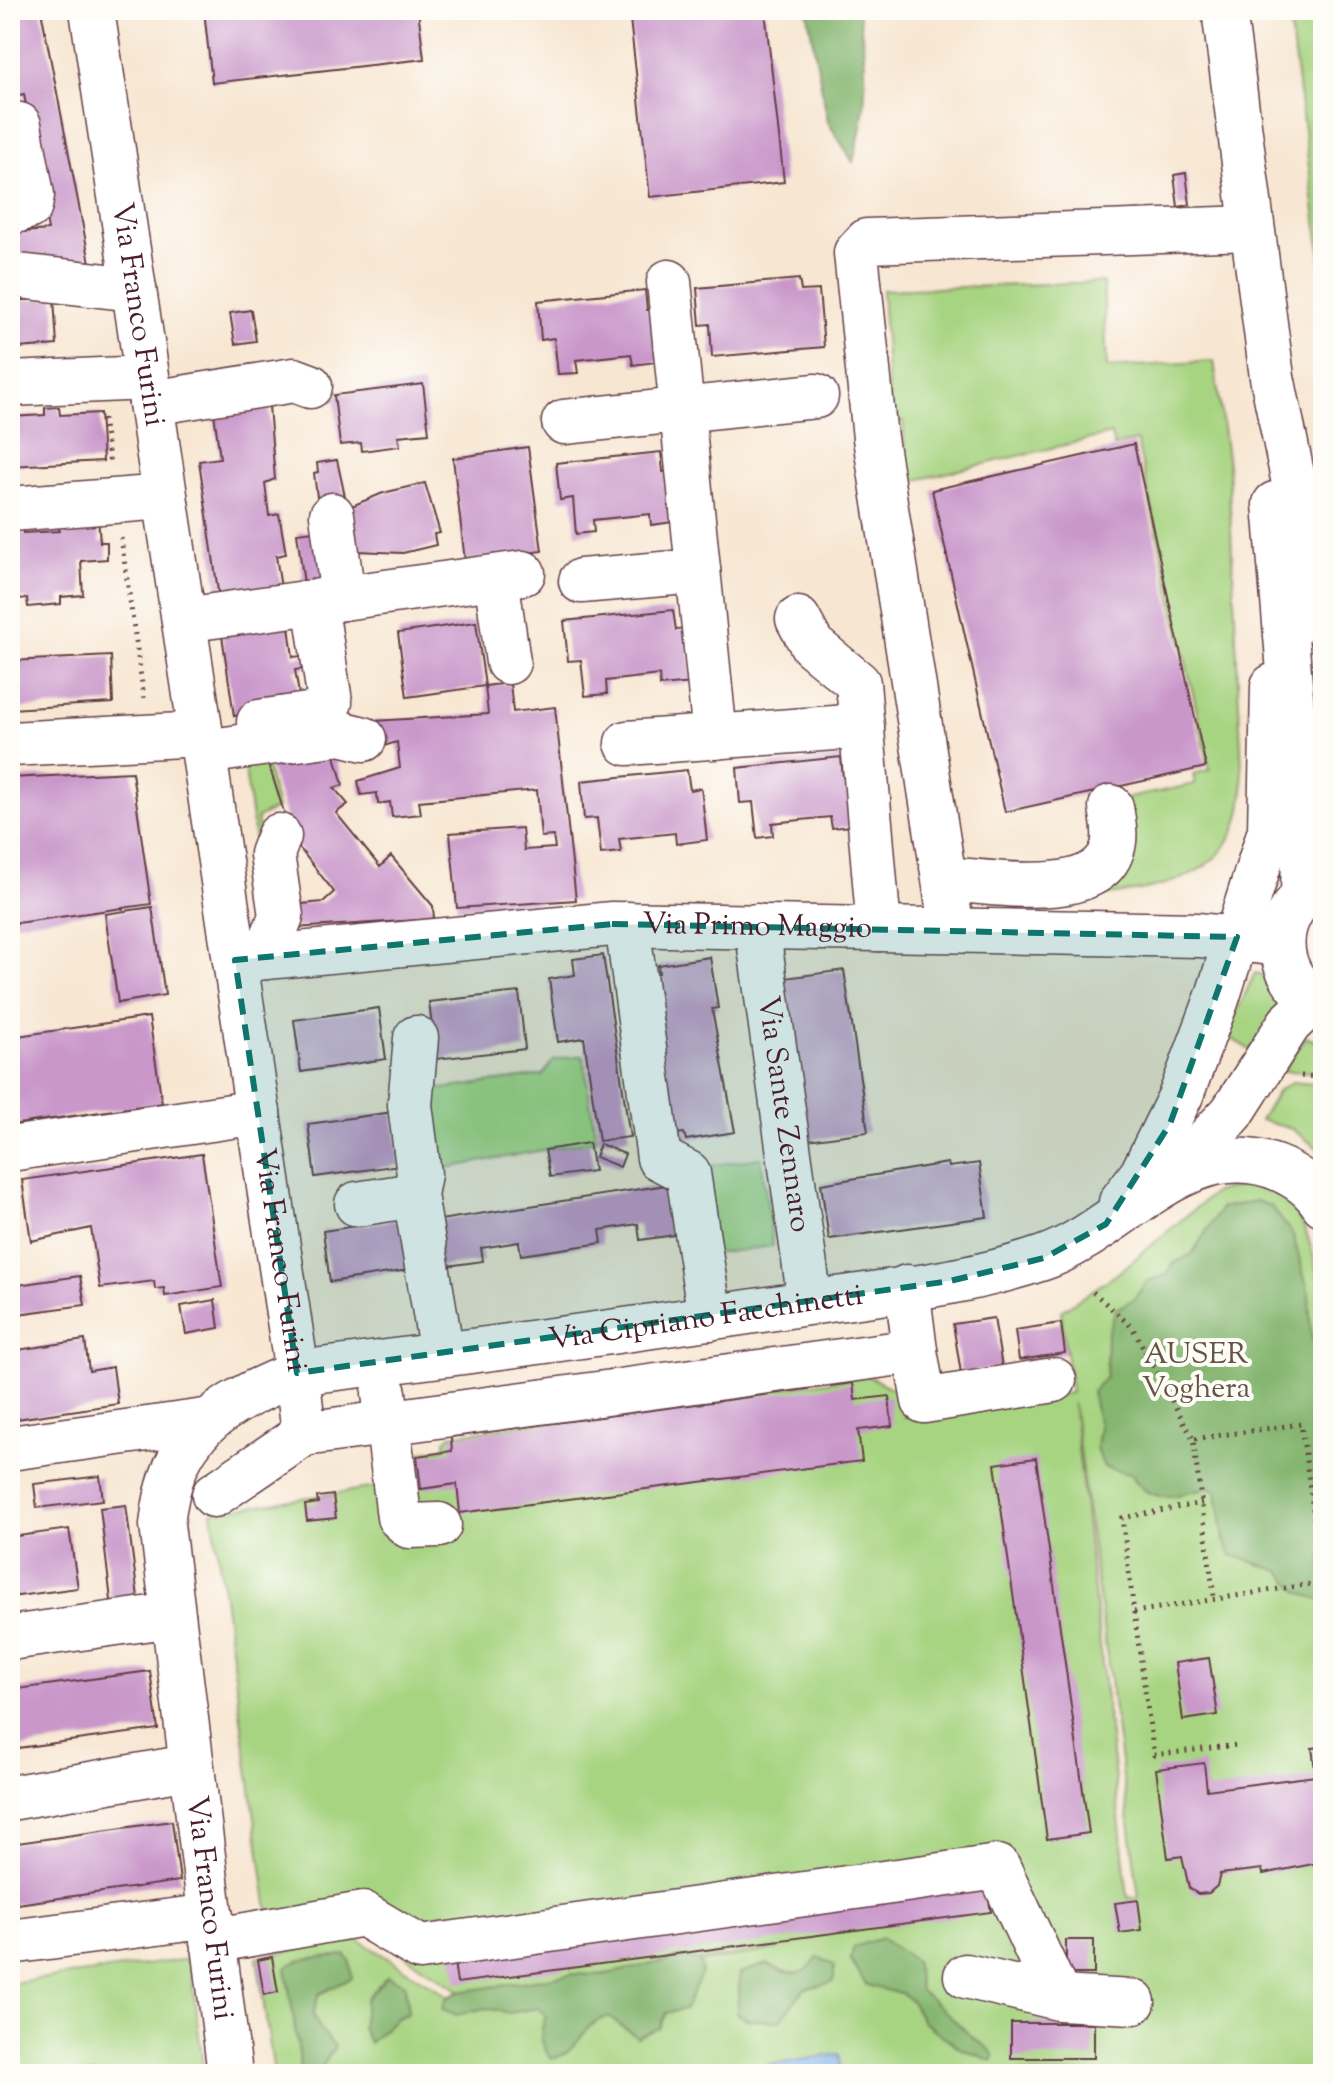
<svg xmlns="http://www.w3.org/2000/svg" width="1333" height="2084" viewBox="0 0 1333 2084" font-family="'Sorts Mill Goudy',serif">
  <rect width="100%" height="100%" fill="#fdfcf7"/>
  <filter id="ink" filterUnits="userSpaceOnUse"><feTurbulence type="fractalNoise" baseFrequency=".0125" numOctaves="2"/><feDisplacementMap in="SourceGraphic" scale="16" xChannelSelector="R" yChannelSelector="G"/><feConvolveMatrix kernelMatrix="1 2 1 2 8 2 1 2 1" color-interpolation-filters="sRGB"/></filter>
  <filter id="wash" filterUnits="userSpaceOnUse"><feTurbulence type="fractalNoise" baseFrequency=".006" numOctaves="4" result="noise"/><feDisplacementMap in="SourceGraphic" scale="32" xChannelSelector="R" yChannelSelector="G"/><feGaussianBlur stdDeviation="1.8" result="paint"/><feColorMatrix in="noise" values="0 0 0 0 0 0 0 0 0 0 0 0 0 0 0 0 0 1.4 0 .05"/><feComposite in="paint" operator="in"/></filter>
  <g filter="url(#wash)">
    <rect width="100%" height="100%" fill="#f7e6d1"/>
    <!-- green -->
    <g fill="#a7d481" stroke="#787a56" stroke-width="2" fill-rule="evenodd">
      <polygon points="1288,10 1323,10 1323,271"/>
      <path d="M1103 282 1107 368 1214 361 1228 465 1243 793C1238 881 1156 889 1087 898L1124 799 1195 784 1193 774 1210 770 1137 441 1114 446 1111 434 908 482 903 421 890 422 882 290Z"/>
      <polygon points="263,753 277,808 257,818 272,913 265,909 243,757"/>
      <polygon points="1255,973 1267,976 1282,1012 1250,1050 1226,1035"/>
      <polygon points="1306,1037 1320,1043 1323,1068 1318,1072 1283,1071"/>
      <polygon points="583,1055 596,1140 431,1171 427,1091 543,1075 553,1060"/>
      <polygon points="1292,1082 1323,1085 1323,1152 1292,1129 1260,1120 1278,1091"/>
      <polygon points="761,1158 773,1246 714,1254 700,1167"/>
      <path d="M1245 1185C1254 1187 1268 1188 1276 1193 1311 1215 1315 1267 1323 1303V2074H274L257 1957 357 1939 461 2004 779 1949 464 1994 367 1930 272 1939 212 1512 410 1482 408 1461 418 1453 445 1448V1440L451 1435 868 1376 901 1393 905 1417 1071 1393 1061 1311 1117 1274 1215 1192ZM1073 1403 1139 1897 1128 1898Z"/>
      <polygon points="189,1959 204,2074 10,2074 10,1983"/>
    </g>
    <!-- forest -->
    <g fill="#85b66f" stroke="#686a4d" stroke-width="2">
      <path d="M807 10H858C868 69 869 104 853 162L828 122Z"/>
      <path d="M1256 1201 1271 1206 1293 1235 1309 1294 1311 1335 1321 1358 1323 1601 1299 1592 1280 1571 1231 1555 1224 1541 1217 1492 1211 1488C1179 1493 1151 1509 1132 1475L1104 1467 1096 1448 1099 1426 1092 1392 1106 1376 1107 1336 1116 1309 1134 1299 1147 1281 1167 1275 1173 1264 1192 1254 1221 1208Z"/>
      <path d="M881 1938 915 1961 920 1991C939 2004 953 2019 970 2035 979 2043 988 2045 994 2056L992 2061 962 2049 923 2022 911 2001 901 1994 866 1985 850 1959 854 1947Z"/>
      <path d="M345 1955 350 1961 352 1978 319 1994 313 2015 321 2030 335 2046 318 2074H302L286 1968C301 1955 326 1958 345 1955Z"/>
      <path d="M683 1957 700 1962 702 1972 685 2009 666 2013 659 2028 637 2037 609 2017C580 2021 582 2054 551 2058 539 2043 539 2034 546 2016L538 2008 509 2013 485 2008 457 2015 442 2009 446 1998 458 1992 573 1974 603 1975Z"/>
      <path d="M818 1957 834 1965V1982L804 1989 780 2021 748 2020 737 2014 740 1973 767 1964C789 1975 803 1980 818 1957Z"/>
      <polygon points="387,1976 405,1984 408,2014 396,2018 369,2043 362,2027 366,1999"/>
    </g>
    <!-- water -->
    <polygon fill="#7db1eb" stroke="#64688b" stroke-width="2" points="839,2054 842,2074 713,2074"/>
    <g id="blocks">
      <!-- building -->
      <g fill="#c997ca">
        <polygon points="10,10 41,10 90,263 10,263 10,233 48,230 24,94 10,97"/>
        <polygon points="204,10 418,10 424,59 212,83"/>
        <polygon points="629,10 765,10 784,182 650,197"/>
        <polygon points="1186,173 1190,205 1178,207 1174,175"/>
        <polygon points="799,279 801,291 819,290 824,347 712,357 710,324 700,325 697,288"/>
        <polygon points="645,290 647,310 659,309 664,361 633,365 631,354 576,360 578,373 558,374 554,338 541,340 538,301"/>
        <polygon points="54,298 57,345 18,348 18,355 10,355 10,301"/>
        <polygon points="251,310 256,341 235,344 230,313"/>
        <polygon points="423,384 429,433 398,436 400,446 362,451 361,443 340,445 334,395"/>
        <polygon points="268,394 275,479 265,483 269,516 279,514 286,554 276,556 281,588 219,598 199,461 220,458 212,398"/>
        <polygon points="59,407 60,415 100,413 103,461 10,466 10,417 45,415 45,408"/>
        <polygon points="1134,444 1206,767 1005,812 932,490"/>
        <polygon points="528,447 542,551 465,561 453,458"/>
        <polygon points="661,452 663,472 675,471 681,521 651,525 650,514 593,520 594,532 576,534 573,498 560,500 556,463"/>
        <polygon points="337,460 346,501 318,505 314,473 318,472 317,463"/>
        <polygon points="425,483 440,533 434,534 436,545 403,553 358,551 342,510 383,493"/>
        <polygon points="98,517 100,542 107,542 107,559 81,561 83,595 61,597 61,604 28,607 27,598 10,600 10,521 22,520 23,533 59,531 58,520"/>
        <polygon points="322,530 329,581 304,584 297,533"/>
        <polygon points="673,610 676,630 687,629 693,683 660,686 659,675 606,681 607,694 585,696 581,660 568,661 564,621"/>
        <polygon points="288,619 293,657 311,655 313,667 295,670 301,706 234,716 221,629"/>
        <polygon points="476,622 485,686 407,697 398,633"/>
        <polygon points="111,656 113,703 10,709 10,661"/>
        <polygon points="510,683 513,712 555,707 576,900 457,908 450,833 522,828 524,850 555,848 553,836 541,837 537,790 419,801 421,814 392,817 390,802 378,804 377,793 361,795 358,781 400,768 397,742 377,748 374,721 488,714 485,686"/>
        <polygon points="334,752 343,785 334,788 348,804 336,813 380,867 391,856 433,906 434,919 294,928 291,905 323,902 334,892 293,840 265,753"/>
        <polygon points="841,757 843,777 855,776 859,825 832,828 830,817 772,823 773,836 757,838 753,802 740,803 737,768"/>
        <polygon points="687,770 690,790 701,788 707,840 676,844 675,833 619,839 621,852 601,854 597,818 584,819 581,781"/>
        <polygon points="132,772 151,904 10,924 10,778"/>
        <polygon points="152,907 165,995 118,1003 105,914"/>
        <polygon points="603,955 630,1137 599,1141 584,1038 558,1042 549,979 575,975 573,959"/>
        <polygon points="710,957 718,1008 712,1009 735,1132 686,1140 684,1133 675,1134 650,974 659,973 658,965"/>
        <polygon points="844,970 868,1132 808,1140 785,978"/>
        <polygon points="519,992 525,1049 436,1059 429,1002"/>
        <polygon points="379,1008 386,1059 301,1072 294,1020"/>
        <polygon points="149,1017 162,1103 10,1125 10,1037"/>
        <polygon points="393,1112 400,1165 315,1177 308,1124"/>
        <polygon points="589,1143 594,1171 550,1177 545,1150"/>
        <polygon points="600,1144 625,1154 620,1167 595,1157"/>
        <polygon points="202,1154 222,1287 165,1296 164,1288 155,1289 154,1281 100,1288 91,1228 31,1241 22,1180"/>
        <polygon points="948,1163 949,1167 979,1163 987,1217 829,1239 821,1184"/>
        <polygon points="673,1184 681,1234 640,1240 638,1224 600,1230 602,1243 521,1255 519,1242 481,1248 483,1261 440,1267 433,1221"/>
        <polygon points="408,1218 415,1269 330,1282 323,1231"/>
        <polygon points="80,1276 85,1305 10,1315 10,1286"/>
        <polygon points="215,1300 219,1328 186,1334 181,1306"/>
        <polygon points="994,1318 1002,1367 961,1373 953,1324"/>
        <polygon points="1061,1323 1065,1353 1019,1360 1015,1330"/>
        <polygon points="85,1340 89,1371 113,1367 118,1404 10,1420 10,1351"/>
        <polygon points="853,1383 855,1400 889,1396 892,1426 858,1430 862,1461 460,1513 457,1484 421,1489 417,1456 452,1451 451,1437"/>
        <polygon points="1036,1458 1089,1833 1047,1839 995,1464"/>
        <polygon points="100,1476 103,1500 37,1508 34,1484"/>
        <polygon points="333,1495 336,1518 307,1521 305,1505 318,1503 317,1497"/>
        <polygon points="126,1505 140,1613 113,1617 100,1508"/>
        <polygon points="69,1529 78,1588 10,1597 10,1537"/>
        <polygon points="1209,1658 1218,1715 1183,1720 1175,1663"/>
        <polygon points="150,1671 158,1729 10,1749 10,1690"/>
        <polygon points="1323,1747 1323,1862 1263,1874 1262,1869 1220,1874 1217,1886 1209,1893 1198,1894 1189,1888 1182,1856 1168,1858 1156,1769 1204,1763 1207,1790 1316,1776 1312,1748"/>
        <polygon points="172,1821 180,1881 10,1905 10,1844"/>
        <polygon points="985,1876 991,1912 457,1983 452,1948"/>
        <polygon points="1138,1900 1142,1930 1120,1933 1115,1903"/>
        <rect x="1066" y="1940" width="28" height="34"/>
        <polygon points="272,1957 278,1992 264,1995 258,1960"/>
        <rect x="1011" y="2023" width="83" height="35"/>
      </g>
    </g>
  </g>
  <g filter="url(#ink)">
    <use href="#blocks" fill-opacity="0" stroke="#643d44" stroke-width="2"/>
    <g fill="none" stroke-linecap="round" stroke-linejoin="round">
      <defs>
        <g id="minor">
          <path id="s1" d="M92 10 297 1373C217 1406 171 1433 162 1525L230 2074"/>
          <polyline points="10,123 19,125 32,195 30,206 10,213"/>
          <polyline points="10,275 134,289"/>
          <polyline points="669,282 715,737"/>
          <polyline points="10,384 147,378"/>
          <polyline points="151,403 294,380 310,386"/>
          <polyline points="564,422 816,396"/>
          <polyline points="10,509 165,497"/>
          <polyline points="332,515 343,598"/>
          <polyline points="496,577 508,662"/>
          <polyline points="581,581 698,571"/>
          <polyline points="798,619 812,645 858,683 879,929"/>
          <polyline points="184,620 523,573"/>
          <polyline points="259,722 322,713 330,702 315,602"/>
          <polyline points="627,743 862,726"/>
          <polyline points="10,744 201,734"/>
          <polyline points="204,752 340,733 364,739"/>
          <path d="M945 879C988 881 1095 902 1112 850 1117 836 1113 821 1111 807"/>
          <polyline points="627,924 659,1158 688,1173 710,1318"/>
          <path id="s2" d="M757 926 810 1302"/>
          <polyline points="952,930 875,438 856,253 867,241 1251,228"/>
          <polyline points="265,957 281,916 272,854 279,836"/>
          <path id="s3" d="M235 960 612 924 1199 935 1281 944"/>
          <polyline points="416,1038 410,1105 419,1174 415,1195 442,1354"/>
          <polyline points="10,1149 258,1112"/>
          <polyline points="1173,1176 1232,1113 1289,1024 1315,999"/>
          <polyline points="1121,1202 1142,1174 1181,1095 1217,999 1270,830 1273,686"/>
          <polyline points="357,1204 415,1195"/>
          <polyline points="915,1351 924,1401 1054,1380"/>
          <polyline points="384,1393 399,1517 409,1526 439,1525"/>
          <path id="s4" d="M304 1434 297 1373C461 1353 625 1331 788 1306 872 1293 962 1286 1043 1258 1123 1231 1188 1129 1282 1170 1297 1177 1314 1189 1323 1204"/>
          <polyline points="10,1448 205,1421"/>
          <polyline points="214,1495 304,1434 915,1351 907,1287"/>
          <polyline points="10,1638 173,1615"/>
          <polyline points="10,1798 189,1767"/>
          <polyline points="212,1941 363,1914 420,1948 998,1867 1059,1998 1133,2002"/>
          <polyline points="10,1942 211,1916"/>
          <polyline points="966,1976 1059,1998"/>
        </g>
        <g id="major">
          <polyline points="1224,10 1272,377 1323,623"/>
          <polyline points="1275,504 1304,851 1303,895"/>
          <path d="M1323 884C1269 907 1269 980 1323 1003"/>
        </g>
      </defs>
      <!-- minor casing -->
      <use href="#minor" stroke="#643d44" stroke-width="47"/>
      <!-- major casing -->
      <use href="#major" stroke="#643d44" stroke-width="47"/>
      <!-- path -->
      <g stroke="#643d44" stroke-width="5" stroke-dasharray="2 6" stroke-linecap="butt">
        <polyline points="103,419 110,464"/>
        <polyline points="121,538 144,698"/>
        <polyline points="1301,1076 1323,1077"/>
        <polyline points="1093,1292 1132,1327 1193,1439"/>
        <polyline points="1202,1503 1122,1518 1134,1612 1323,1582 1301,1424 1193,1439 1214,1597"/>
        <polyline points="1134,1612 1154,1755 1237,1745"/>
      </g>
      <!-- minor -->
      <use href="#minor" stroke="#fff" stroke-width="44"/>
      <!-- major -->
      <use href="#major" stroke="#fff" stroke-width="44"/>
    </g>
  </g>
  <!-- marked area -->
  <path fill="#0f766e" fill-opacity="0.2" stroke="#0f766e" stroke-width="6" stroke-dasharray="16 10" stroke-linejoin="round" d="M612 924 1237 937 1170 1124 1106 1224 1044 1258 950 1281 297 1373 235 960Z"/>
  <g text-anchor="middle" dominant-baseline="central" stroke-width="8" stroke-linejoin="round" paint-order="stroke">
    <!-- street labels -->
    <g font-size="30" fill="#4a1f2b" stroke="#fdfcf7">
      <text stroke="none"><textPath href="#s1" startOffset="308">Via Franco Furini</textPath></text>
      <text stroke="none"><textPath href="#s3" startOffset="524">Via Primo Maggio</textPath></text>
      <text stroke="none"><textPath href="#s2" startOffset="190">Via Sante Zennaro</textPath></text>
      <text stroke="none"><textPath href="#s1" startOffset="1264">Via Franco Furini</textPath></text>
      <text stroke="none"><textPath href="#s4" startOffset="474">Via Cipriano Facchinetti</textPath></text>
      <text stroke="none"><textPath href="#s1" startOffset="1982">Via Franco Furini</textPath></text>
    </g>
    <!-- park labels -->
    <g font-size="30" fill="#665545" stroke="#fdfcf7">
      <text x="1196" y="1355">AUSER<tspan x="1196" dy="34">Voghera</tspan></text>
    </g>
  </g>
  <!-- margin -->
  <rect width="1333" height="2084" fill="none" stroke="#fdfcf7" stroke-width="40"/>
</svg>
